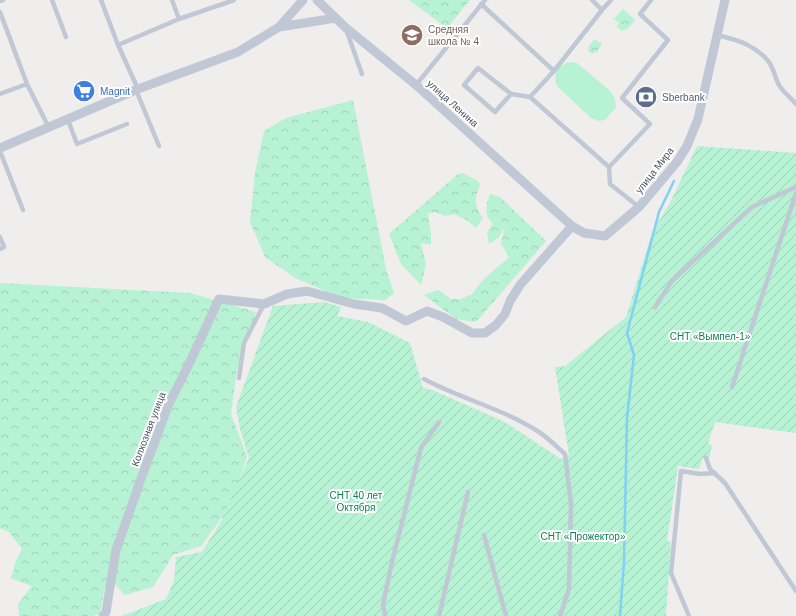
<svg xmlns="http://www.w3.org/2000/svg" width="796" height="616" viewBox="0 0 796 616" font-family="Arial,sans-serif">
	<defs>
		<pattern id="forest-crowns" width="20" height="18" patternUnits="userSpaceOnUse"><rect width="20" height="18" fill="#b6f2d3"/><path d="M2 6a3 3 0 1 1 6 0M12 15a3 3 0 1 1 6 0" fill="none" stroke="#9ed1b8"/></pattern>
		<pattern id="garden-furrows" width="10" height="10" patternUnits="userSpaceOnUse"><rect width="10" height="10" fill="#b6f2d3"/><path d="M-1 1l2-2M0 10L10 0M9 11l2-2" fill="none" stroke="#9ed1b8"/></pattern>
	</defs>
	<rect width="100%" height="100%" fill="#f0eded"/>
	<!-- grass -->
	<path fill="#b6f2d3" d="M571 62 577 63 610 91 615 99 616 107 605 120 599 121 591 118 557 86C552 74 558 64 571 62Z"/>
	<!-- forest -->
	<path fill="url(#forest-crowns)" d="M409 0H470L447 28Z
		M623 9 635 20 626 30 625 29 622 31 616 26 619 23 614 19Z
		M594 39 602 44 596 53 594 52 593 54 588 51 589 49 588 48Z
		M353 100 386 269 394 293 385 300 342 298 297 279 265 257 250 222 255 173 264 131 286 118Z
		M463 173 478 181 480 185C474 201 474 204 483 218L476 228 468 221 454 214 445 216 435 212 428 213 431 233V245L421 243 426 265 421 285 401 264 389 234 458 174Z
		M490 194 500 197 546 241 476 322 456 319 424 295 438 290 451 299H461L472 294 481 282 496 268 509 258 501 243 505 227 499 237 489 244 487 232 493 224C483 214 486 206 490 194Z
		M0 283 190 293 256 312 237 370 231 414 247 457 230 506 201 546 173 555 153 587 125 595 112 581 105 587 100 614 92 616H19L18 604 32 586 10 578 14 570V565L22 549 9 532 0 528Z"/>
	<!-- garden -->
	<path fill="url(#garden-furrows)" d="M697 146 796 153V433L715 422 708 444 712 445 709 459 702 458 699 469 678 466 667 541 671 542 666 616H122L166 599 174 581 176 557 202 552 219 525 249 458 240 429 236 407 273 306 325 302 341 307 337 316 368 322 410 343 423 388 432 390 503 421 561 459 569 455 555 367 565 366 626 317 653 230 670 203Z"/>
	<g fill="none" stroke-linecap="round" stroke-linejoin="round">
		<!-- stream -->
		<path stroke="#80d1f3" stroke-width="2.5" d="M620 616 624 561 627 418 634 355 627 333 659 212 674 181"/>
		<!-- service -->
		<path stroke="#bfc8d4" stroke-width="4.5" d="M52 0 66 37
			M101 0 118 45 138 89
			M172 0 179 19
			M592 0 602 10 554 71 530 97 609 167 610 184 639 207
			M0 1 3 0
			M481 4 554 71
			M602 10 611 0
			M0 12 27 84 49 128
			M347 32 362 74
			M717 35C738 40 755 45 769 62 774 69 775 78 779 85 783 92 791 98 796 104
			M118 45 179 19 234 0
			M416 85 485 0
			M136 90 159 146
			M0 94 27 84
			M511 94 478 68 464 85 495 112 511 94 530 97
			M68 120 77 144 127 124
			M0 151 23 210
			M609 167 650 124 622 98 668 40 640 14 651 0
			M0 237 4 247 0 249
			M655 307 672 281 752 207 796 187
			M239 378 244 343 264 304
			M424 379C461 399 504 409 539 432 548 438 557 447 565 454L571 504 569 589 560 616
			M732 387 796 193
			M706 458 710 469 725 483 796 591
			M484 535 506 616
			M385 616 383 604 393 558 421 448 439 422
			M439 616 468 492
			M689 616 671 573 681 471 700 474 715 473"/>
		<!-- minor -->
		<path stroke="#bfc8d4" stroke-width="9" d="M317 0 346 28 416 85 572 226 584 233 605 236 639 207 677 162 687 146 698 119 725 0
			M279 27 336 18
			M0 148 138 89 238 52 279 27 303 0
			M103 616 106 612 116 550 142 476 168 406 188 366 219 299 264 304 287 294 307 291 354 304 382 308 406 321 427 311 443 317 472 333H485L496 325 505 314 510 301 520 285 572 226"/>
	</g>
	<!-- icons -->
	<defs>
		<g id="school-disc" transform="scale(1.15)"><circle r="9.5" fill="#8d6e63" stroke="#fff"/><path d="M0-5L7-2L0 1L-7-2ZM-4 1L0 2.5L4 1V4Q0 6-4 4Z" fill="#fff"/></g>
		<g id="supermarket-disc" transform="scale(1.15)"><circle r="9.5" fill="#3f7fe0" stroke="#fff"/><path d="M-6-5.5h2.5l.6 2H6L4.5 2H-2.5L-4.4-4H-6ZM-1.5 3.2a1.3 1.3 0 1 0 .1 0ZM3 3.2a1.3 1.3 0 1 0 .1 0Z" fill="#fff"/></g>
		<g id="bank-disc" transform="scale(1.15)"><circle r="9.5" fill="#5c6f8a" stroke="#fff"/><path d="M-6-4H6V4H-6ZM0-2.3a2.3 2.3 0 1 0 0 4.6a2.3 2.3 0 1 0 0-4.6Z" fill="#fff"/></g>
	</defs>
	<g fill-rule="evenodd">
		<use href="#school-disc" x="412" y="35"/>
		<use href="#supermarket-disc" x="84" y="91"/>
		<use href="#bank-disc" x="646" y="97"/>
	</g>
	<g text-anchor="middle" stroke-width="4" stroke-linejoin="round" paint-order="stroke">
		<!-- education labels -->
		<g font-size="10" fill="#785e54" stroke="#fff" text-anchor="start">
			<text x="428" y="33">Средняя<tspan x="428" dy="12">школа № 4</tspan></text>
		</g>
		<!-- shop labels -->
		<g font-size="10" fill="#366cbe" stroke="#fff" text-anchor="start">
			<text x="100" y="95">Magnit</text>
		</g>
		<!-- service labels -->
		<g font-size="10" fill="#4e5e75" stroke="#fff" text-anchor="start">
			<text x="662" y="101">Sberbank</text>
		</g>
		<!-- street labels -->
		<g font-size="10" fill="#444e5c" stroke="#fff">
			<text transform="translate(453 103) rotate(42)" y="4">улица Ленина</text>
			<text transform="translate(654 170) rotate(-52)" y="4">улица Мира</text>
			<text transform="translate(148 429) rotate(-69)" y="4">Колхозная улица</text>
		</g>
		<!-- park labels -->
		<g font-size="10" fill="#0f8353" stroke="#fff">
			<text x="710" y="340">СНТ «Вымпел-1»</text>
			<text x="356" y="499">СНТ 40 лет<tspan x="356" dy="12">Октября</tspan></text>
			<text x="583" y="540">СНТ «Прожектор»</text>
		</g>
	</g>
</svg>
